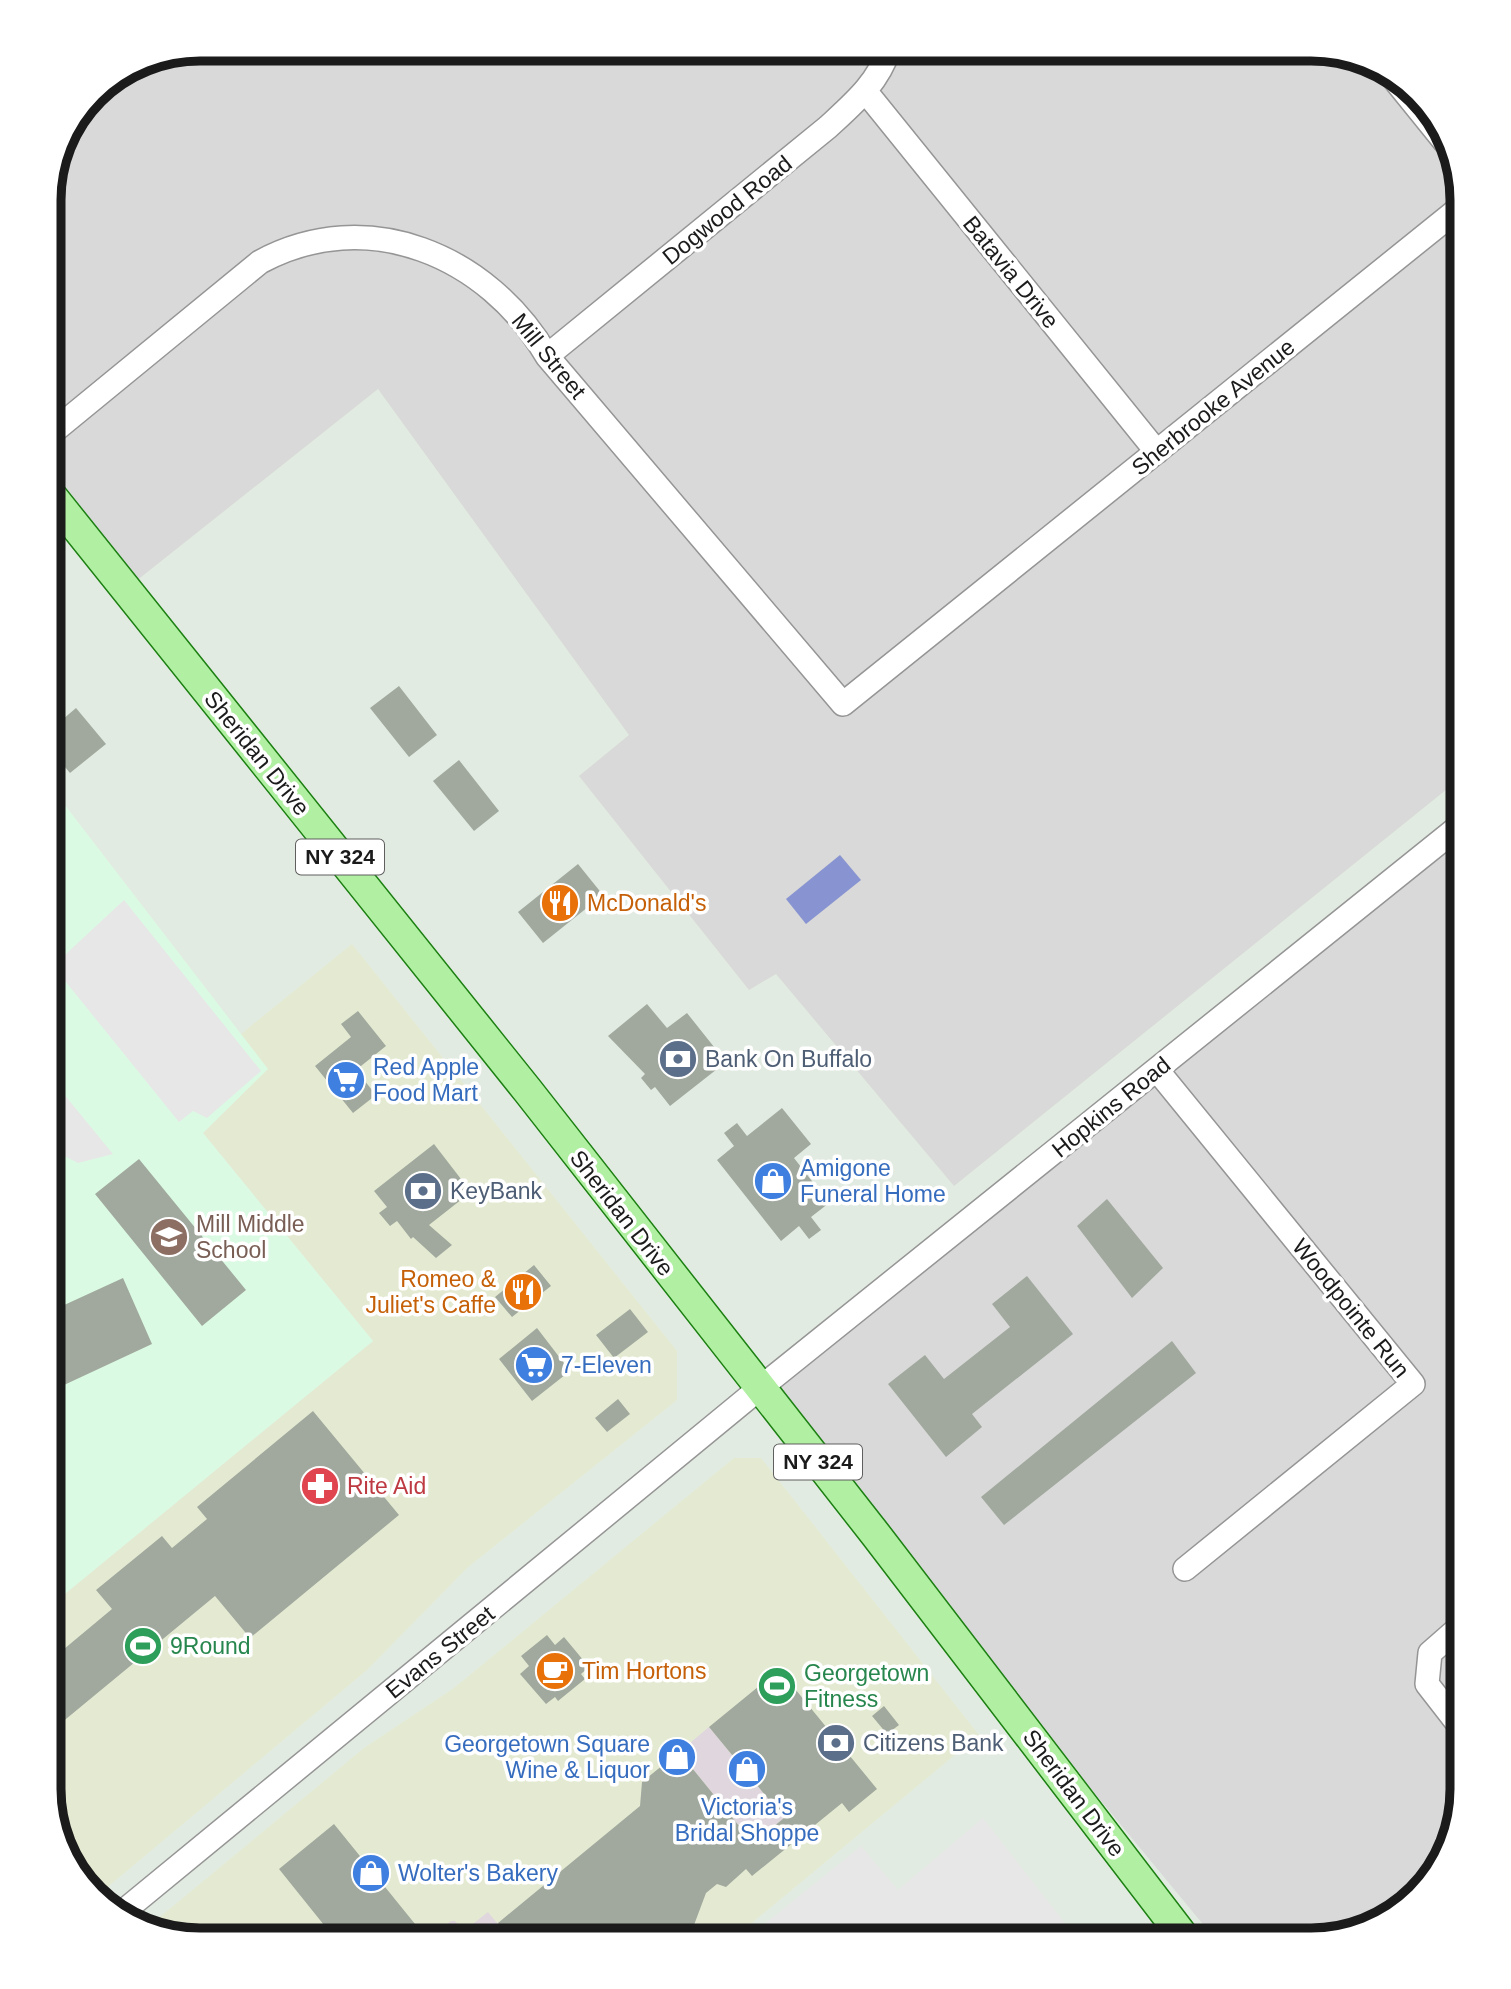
<svg xmlns="http://www.w3.org/2000/svg" width="1511" height="1989" viewBox="0 0 1511 1989" font-family="Arial,sans-serif">
	<rect width="100%" height="100%" fill="#e2ebe1"/>
	<!-- residential -->
	<path fill="#d8d9d8" d="M200 49H1320L1386 69 1437 116 1462 200V777L954 1186 776 974 749 990 579 776 629 735 378 389 126 589 49 493V190L64 134 100 87 143 60Z
		M1462 813V1789L1442 1864 1395 1915 1311 1940H1216L760 1388Z"/>
	<!-- commercial -->
	<path fill="#e4ead2" d="M352 944 677 1351V1400L467 1568 367 1670 98 1895 74 1873 49 1789V1607L373 1341 203 1133 267 1069 241 1034Z
		M734 1458H761L979 1735 731 1940H200L149 1926 364 1748 454 1688Z"/>
	<!-- education -->
	<path fill="#dbfae3" d="M51 787 268 1069 203 1133 373 1341 49 1607Z"/>
	<!-- pitch -->
	<path fill="#8893d1" d="M840 855 861 880 806 924 786 899Z"/>
	<!-- parking -->
	<path fill="#e7e7e7" d="M124 900 261 1071 207 1118 193 1111 179 1122 53 966Z
		M49 1076 113 1154 78 1163 49 1148Z
		M983 1818 1078 1940H745L861 1846 898 1890Z"/>
	<!-- plaza -->
	<path fill="#e0d6de" d="M709 1727 784 1818 753 1843 679 1752Z
		M488 1912 511 1940H445L438 1931 451 1921H455L464 1931Z"/>
	<!-- building -->
	<path fill="#a1a99e" d="M399 686 437 735 409 757 370 708Z
		M76 708 106 744 70 773 49 748V731Z
		M459 760 499 811 474 831 433 781Z
		M578 864 603 895 543 943 518 912Z
		M647 1004 667 1028 687 1013 726 1062 670 1106 655 1087 651 1090 641 1078 645 1074 608 1036Z
		M358 1011 386 1046 356 1070 376 1095 353 1113 315 1066 351 1037 341 1024Z
		M782 1108 811 1144 794 1158 829 1203 811 1217 821 1230 809 1239 799 1226 781 1241 717 1160 734 1146 724 1133 737 1123 747 1136Z
		M434 1144 471 1192 429 1225 452 1245 436 1258 413 1237 411 1239 397 1221 390 1226 379 1213 387 1207 374 1191Z
		M139 1159 246 1290 202 1326 95 1194Z
		M1107 1199 1163 1268 1132 1298 1077 1226Z
		M534 1265 551 1286 512 1317 495 1297Z
		M1027 1276 1073 1334 972 1414 982 1427 946 1457 888 1384 925 1355 944 1379 1010 1327 992 1304Z
		M123 1278 152 1344 49 1392V1312Z
		M630 1309 648 1332 614 1358 596 1335Z
		M537 1328 570 1371 532 1401 499 1359Z
		M1172 1341 1196 1373 1004 1525 981 1497Z
		M618 1399 630 1414 607 1432 595 1418Z
		M313 1411 399 1515 250 1638 215 1596 49 1733V1644L58 1654 112 1609 96 1590 162 1536 172 1548 207 1519 197 1507Z
		M547 1635 555 1645 564 1637 589 1667 581 1674 585 1679 558 1701 555 1697 546 1704 520 1674 529 1666 521 1656Z
		M764 1682 791 1684 877 1789 849 1812 842 1803 752 1876 746 1869 726 1887 717 1884 706 1893 694 1925 675 1940H511L498 1923 640 1806 642 1782 679 1752 753 1843 784 1818 709 1727Z
		M884 1706 899 1725 887 1734 872 1716Z
		M334 1824 428 1940H336L279 1869Z"/>
	<g fill="none" stroke-linecap="round" stroke-linejoin="round">
		<!-- minor casing -->
		<g stroke="#959595" stroke-width="26">
			<path id="minor" d="M1386 69 1445 142
				M866 92 1157 452
				M547 356 828 127C854 103 878 83 889 49
				M49 435 260 262C367 204 488 255 547 356L843 704 1462 206
				M1157 1070 1413 1384 1185 1569
				M1462 1729 1427 1684 1430 1653 1454 1632 1462 1634
				M119 1915 760 1388 1462 824"/>
		</g>
		<!-- major casing -->
		<g stroke="#1c8012" stroke-width="33">
			<path id="major" d="M49 493 528 1091 876 1535 1186 1940"/>
		</g>
		<!-- minor -->
		<use href="#minor" stroke="#fff" stroke-width="23"/>
		<!-- major -->
		<use href="#major" stroke="#b1efa2" stroke-width="30"/>
	</g>
	<!-- icons -->
	<defs>
		<g id="restaurant-disc" transform="scale(2.0125)"><circle r="9.5" fill="#e8710a" stroke="#fff"/><path d="M-5-6h1v4h1v-4h1v4h1v-4h1v5L-1.5 .5V6h-2V.5L-5-1ZM5-6V6H3V1.5H1.5Q1.5-4 5-6Z" fill="#fff"/></g>
		<g id="bank-disc" transform="scale(2.0125)"><circle r="9.5" fill="#5c6f8a" stroke="#fff"/><path d="M-6-4H6V4H-6ZM0-2.3a2.3 2.3 0 1 0 0 4.6a2.3 2.3 0 1 0 0-4.6Z" fill="#fff"/></g>
		<g id="supermarket-disc" transform="scale(2.0125)"><circle r="9.5" fill="#3f7fe0" stroke="#fff"/><path d="M-6-5.5h2.5l.6 2H6L4.5 2H-2.5L-4.4-4H-6ZM-1.5 3.2a1.3 1.3 0 1 0 .1 0ZM3 3.2a1.3 1.3 0 1 0 .1 0Z" fill="#fff"/></g>
		<g id="shop-disc" transform="scale(2.0125)"><circle r="9.5" fill="#3f7fe0" stroke="#fff"/><path d="M-5-2.5h2.3a2.7 3.5 0 0 1 5.4 0H5L5.5 6h-11ZM-1.5-2.5h3a1.5 2.3 0 0 0-3 0Z" fill="#fff"/></g>
		<g id="school-disc" transform="scale(2.0125)"><circle r="9.5" fill="#8d6e63" stroke="#fff"/><path d="M0-5L7-2L0 1L-7-2ZM-4 1L0 2.5L4 1V4Q0 6-4 4Z" fill="#fff"/></g>
		<g id="pharmacy-disc" transform="scale(2.0125)"><circle r="9.5" fill="#e0444e" stroke="#fff"/><path d="M-2-6h4v4h4v4h-4v4h-4v-4h-4v-4h4Z" fill="#fff"/></g>
		<g id="stadium-disc" transform="scale(2.0125)"><circle r="9.5" fill="#2e9e5b" stroke="#fff"/><path d="M0-5a6.5 5 0 1 0 0 10a6.5 5 0 1 0 0-10ZM-3.5-1.8h7v3.6h-7Z" fill="#fff"/></g>
		<g id="cafe-disc" transform="scale(2.0125)"><circle r="9.5" fill="#e8710a" stroke="#fff"/><path d="M-5.5-4.5H6V0H3Q3 3.5 0 3.5H-2.5Q-5.5 3.5-5.5 0ZM3-3.2v2h1.7v-2ZM-6 4.5H4V6H-6Z" fill="#fff"/></g>
	</defs>
	<g fill-rule="evenodd">
		<use href="#restaurant-disc" x="560" y="903"/>
		<use href="#bank-disc" x="678" y="1059"/>
		<use href="#supermarket-disc" x="346" y="1080"/>
		<use href="#shop-disc" x="773" y="1181"/>
		<use href="#bank-disc" x="423" y="1191"/>
		<use href="#school-disc" x="169" y="1237"/>
		<use href="#restaurant-disc" x="523" y="1292"/>
		<use href="#supermarket-disc" x="534" y="1365"/>
		<use href="#pharmacy-disc" x="320" y="1486"/>
		<use href="#stadium-disc" x="143" y="1646"/>
		<use href="#cafe-disc" x="555" y="1671"/>
		<use href="#stadium-disc" x="777" y="1686"/>
		<use href="#bank-disc" x="836" y="1743"/>
		<use href="#shop-disc" x="677" y="1757"/>
		<use href="#shop-disc" x="747" y="1769"/>
		<use href="#shop-disc" x="371" y="1873"/>
	</g>
	<g text-anchor="middle" stroke-width="7" stroke-linejoin="round" paint-order="stroke">
		<!-- shield labels -->
		<g fill="#fff" stroke="#5f5f5f" stroke-width="2">
			<rect x="296" y="839.5" width="88" height="35" rx="5"/>
			<rect x="774" y="1444.5" width="88" height="35" rx="5"/>
		</g>
		<g font-size="21" font-weight="bold" fill="#1b1b1b">
			<text x="340" y="864">NY 324</text>
			<text x="818" y="1469">NY 324</text>
		</g>
		<!-- street labels -->
		<g font-size="23" fill="#1b1b1b" stroke="#fff">
			<text transform="translate(727 210) rotate(-39)" y="8">Dogwood Road</text>
			<text transform="translate(1011 272) rotate(51)" y="8">Batavia Drive</text>
			<text transform="translate(549 356) rotate(51)" y="8">Mill Street</text>
			<text transform="translate(1213 407) rotate(-39)" y="8">Sherbrooke Avenue</text>
			<text transform="translate(257 753) rotate(51)" y="8">Sheridan Drive</text>
			<text transform="translate(1111 1107) rotate(-39)" y="8">Hopkins Road</text>
			<text transform="translate(622 1213) rotate(52)" y="8">Sheridan Drive</text>
			<text transform="translate(1351 1308) rotate(51)" y="8">Woodpointe Run</text>
			<text transform="translate(440 1652) rotate(-39)" y="8">Evans Street</text>
			<text transform="translate(1074 1793) rotate(53)" y="8">Sheridan Drive</text>
		</g>
		<!-- food labels -->
		<g font-size="23" fill="#c56008" stroke="#fff" text-anchor="start">
			<text x="587" y="911">McDonald's</text>
			<text x="496" y="1287" text-anchor="end">Romeo &amp;<tspan x="496" dy="26">Juliet's Caffe</tspan></text>
			<text x="582" y="1679">Tim Hortons</text>
		</g>
		<!-- service labels -->
		<g font-size="23" fill="#4e5e75" stroke="#fff" text-anchor="start">
			<text x="705" y="1067">Bank On Buffalo</text>
			<text x="450" y="1199">KeyBank</text>
			<text x="863" y="1751">Citizens Bank</text>
		</g>
		<!-- shop labels -->
		<g font-size="23" fill="#366cbe" stroke="#fff" text-anchor="start">
			<text x="373" y="1075">Red Apple<tspan x="373" dy="26">Food Mart</tspan></text>
			<text x="800" y="1176">Amigone<tspan x="800" dy="26">Funeral Home</tspan></text>
			<text x="561" y="1373">7-Eleven</text>
			<text x="650" y="1752" text-anchor="end">Georgetown Square<tspan x="650" dy="26">Wine &amp; Liquor</tspan></text>
			<text x="747" y="1815" text-anchor="middle">Victoria's<tspan x="747" dy="26">Bridal Shoppe</tspan></text>
			<text x="398" y="1881">Wolter's Bakery</text>
		</g>
		<!-- education labels -->
		<g font-size="23" fill="#785e54" stroke="#fff" text-anchor="start">
			<text x="196" y="1232">Mill Middle<tspan x="196" dy="26">School</tspan></text>
		</g>
		<!-- health labels -->
		<g font-size="23" fill="#be3a42" stroke="#fff" text-anchor="start">
			<text x="347" y="1494">Rite Aid</text>
		</g>
		<!-- leisure labels -->
		<g font-size="23" fill="#27864d" stroke="#fff" text-anchor="start">
			<text x="170" y="1654">9Round</text>
			<text x="804" y="1681">Georgetown<tspan x="804" dy="26">Fitness</tspan></text>
		</g>
	</g>
	<!-- crop -->
	<path d="M0 0H1511V1989H0ZM200 61H1311A139 139 0 0 1 1450 200V1789A139 139 0 0 1 1311 1928H200A139 139 0 0 1 61 1789V200A139 139 0 0 1 200 61Z" fill="#fff" fill-rule="evenodd"/>
	<path fill="none" stroke="#1b1b1b" stroke-width="9" d="M200 61H1311A139 139 0 0 1 1450 200V1789A139 139 0 0 1 1311 1928H200A139 139 0 0 1 61 1789V200A139 139 0 0 1 200 61Z"/>
</svg>
